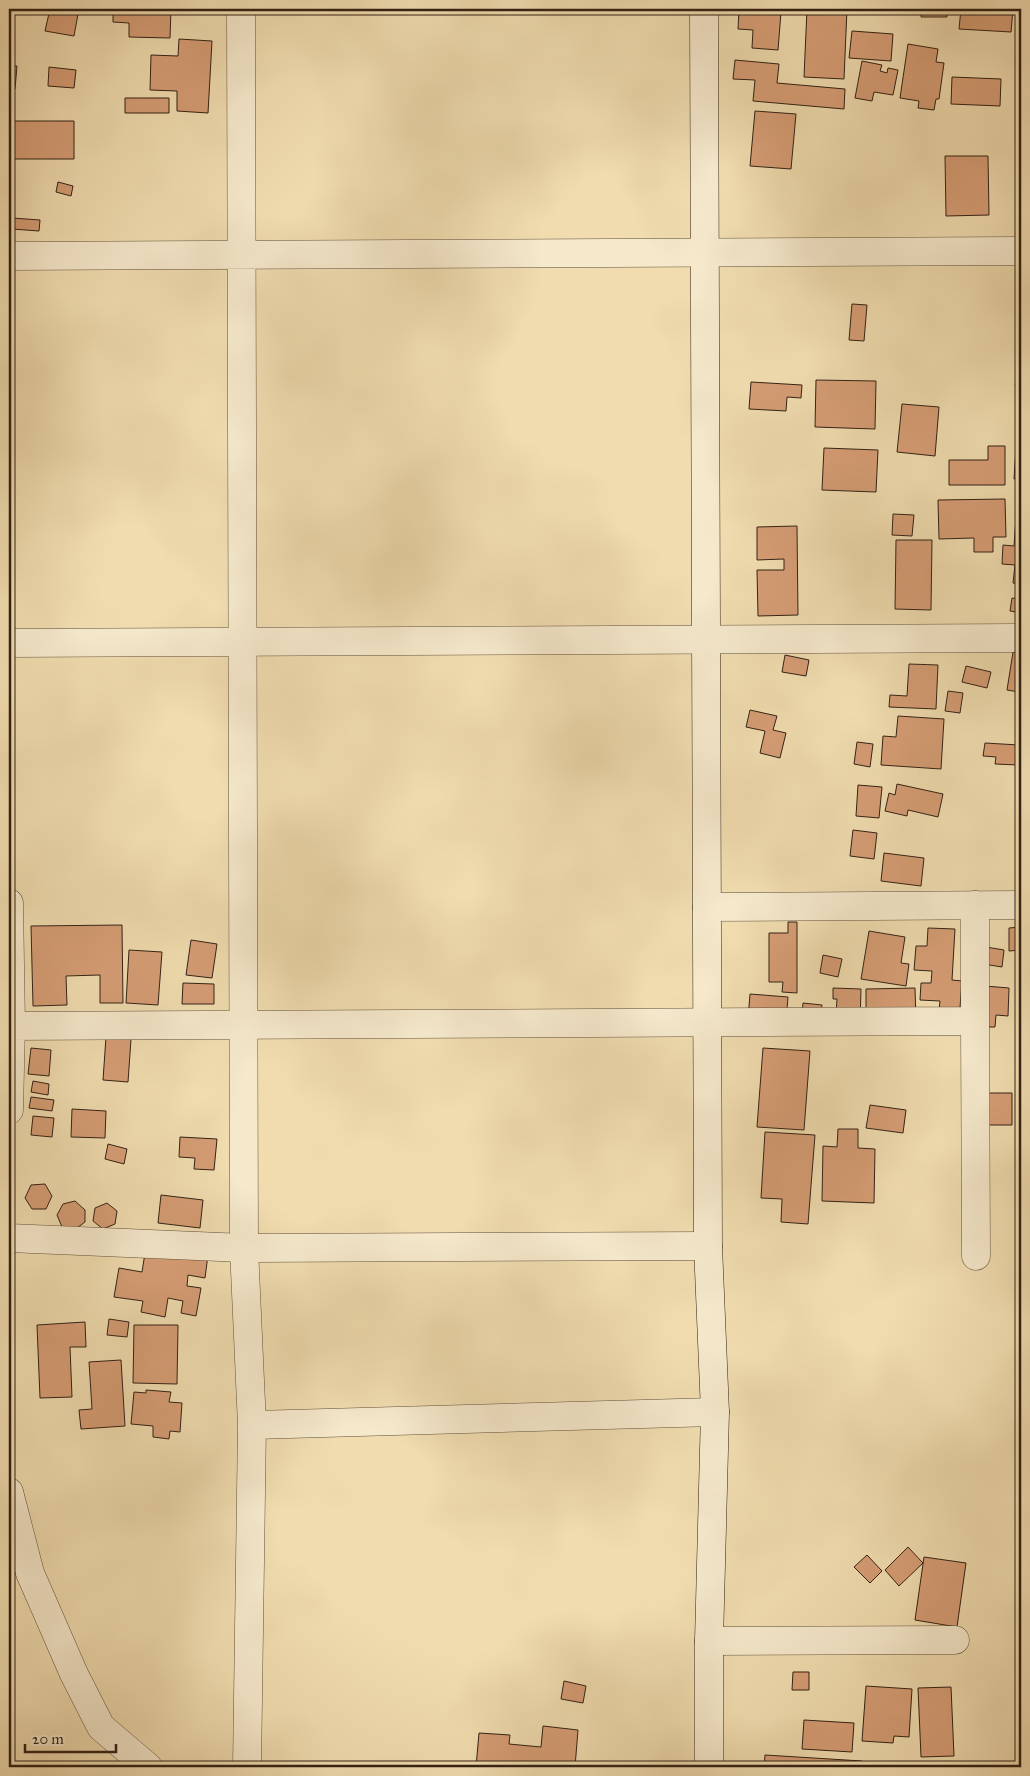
<svg xmlns="http://www.w3.org/2000/svg" width="1030" height="1776" viewBox="0 0 1030 1776" font-family="'IM FELL Great Primer',serif">
	<rect width="100%" height="100%" fill="#f0dcaf"/>
	<filter id="stains"><feTurbulence type="fractalNoise" baseFrequency=".004" numOctaves="4"/><feColorMatrix values="0 0 0 0 .2 0 0 0 0 .09 0 0 0 0 .02 0 0 0 .5 -.17"/></filter>
	<radialGradient id="worn" r=".72"><stop offset=".6" stop-color="#630" stop-opacity="0"/><stop offset="1" stop-color="#630" stop-opacity=".3"/></radialGradient>
	<!-- building -->
	<path fill="#d69d75" stroke="#322115" d="M11 9H35L34 14 10 11Z
		M50 9 78 14 74 36 45 31Z
		M113 9H171L170 38 129 37V23L113 22Z
		M739 9 781 12 778 50 752 48 753 30 738 29Z
		M807 9H847L844 79 804 77Z
		M921 9H947V17H921Z
		M961 9H1013L1011 32 959 29Z
		M852 31 893 34 891 61 849 58Z
		M179 39 212 41 208 113 177 111V91L150 90 151 55 178 56Z
		M908 44 938 49 936 62 944 63 939 99H936L934 110 918 108 919 101 900 98Z
		M735 60 779 64 777 83 845 89 844 109 753 101 755 80 733 79Z
		M862 61 882 65 880 71 887 73 888 68 898 70 893 95 874 92 872 101 855 98Z
		M9 65 17 66 15 89 9 88Z
		M49 67 76 70 74 88 48 86Z
		M952 77 1001 79 1000 106 951 104Z
		M125 98H169V113H125Z
		M755 111 796 114 791 169 750 166Z
		M9 121H74V159H9Z
		M945 156H988L989 215 946 216Z
		M58 182 73 186 71 196 56 192Z
		M12 218 40 220 39 231 12 229Z
		M852 304 867 305 864 341 849 340Z
		M1017 378H1021V399L1017 398 1019 387 1015 386Z
		M816 380 876 381 875 429 815 427Z
		M751 382 802 385 801 398 787 397 786 411 749 409Z
		M902 404 939 407 935 456 897 452Z
		M988 446H1005V485H949V460H988Z
		M824 448 878 450 876 492 822 490Z
		M1016 448 1021 449V479H1014Z
		M1005 499 1006 537H993V552H974V538L939 539 938 500Z
		M1017 503H1021V584L1013 583 1015 565 1002 564 1003 545 1014 546Z
		M893 514 914 515 912 536 892 535Z
		M797 526 798 615 758 616 757 570H784V559L757 560V527Z
		M896 540H932L931 610 895 609Z
		M1012 598 1021 599V613L1010 611Z
		M1013 652 1021 653V680L1019 692 1007 690Z
		M785 655 809 660 806 676 782 672Z
		M909 664 938 665 936 709 889 707 890 695 907 696Z
		M966 666 991 672 987 688 962 682Z
		M948 691 963 693 960 713 945 711Z
		M750 710 777 716 773 730 786 733 780 758 760 753 765 731 746 727Z
		M898 716 944 719 941 769 881 765 883 736 896 737Z
		M857 742 873 744 870 767 854 764Z
		M985 743 1019 745 1018 765 995 764 996 757 983 756Z
		M897 784 943 794 938 817 908 810 907 816 885 811 889 793 895 795Z
		M858 785 882 787 879 818 856 816Z
		M853 830 877 833 874 859 850 856Z
		M884 853 924 858 921 886 881 881Z
		M788 922H797V993L782 992 783 982H769V933H788Z
		M122 925 123 1003H100V975L66 976 67 1005 33 1006 31 926Z
		M1021 927V950L1009 951V928Z
		M928 928 955 929 952 980 962 981 959 1021 939 1010 940 1001 920 1000 921 983H931L932 971 914 970 916 946H927Z
		M869 931 905 937 901 963 909 964 906 986 861 979Z
		M191 940 217 944 212 978 186 975Z
		M986 947 1004 950 1002 967 983 964Z
		M129 950 162 952 158 1005 126 1003Z
		M823 955 842 959 838 977 820 973Z
		M183 983 214 984V1004H182Z
		M985 986 1009 988 1008 1016 996 1015 995 1027H983Z
		M833 988 861 989 860 1025 836 1014 837 999H833Z
		M915 988 916 1021 866 1022V989Z
		M750 994 788 997 786 1022 748 1019Z
		M803 1003 822 1005 820 1026 801 1025Z
		M106 1037 131 1039 128 1082 103 1080Z
		M31 1048 51 1050 49 1076 28 1074Z
		M763 1048 810 1051 804 1130 757 1127Z
		M33 1081 49 1084 48 1095 31 1092Z
		M988 1093H1012V1125H988Z
		M31 1097 54 1100 52 1111 29 1108Z
		M870 1105 906 1110 903 1133 866 1128Z
		M72 1109 106 1111 105 1138 71 1137Z
		M33 1116 54 1118 52 1137 31 1135Z
		M838 1129H858V1148L875 1149 874 1203 822 1201 823 1146 837 1147Z
		M765 1132 815 1135 808 1224 781 1222 782 1199 761 1198Z
		M180 1137 217 1139 214 1170 194 1169 195 1158 179 1157Z
		M108 1144 127 1149 124 1164 105 1159Z
		M45 1184 52 1196 46 1209H32L25 1198 31 1185Z
		M161 1195 203 1200 200 1228 158 1223Z
		M75 1201 85 1210V1222L74 1230 62 1227 57 1215 63 1204Z
		M107 1203 117 1211 115 1224 103 1229 93 1221 95 1208Z
		M145 1253 208 1255 205 1278 188 1275 187 1286 201 1288 196 1316 181 1313 183 1301 168 1298 165 1317 141 1312 143 1301 114 1297 119 1268 142 1272Z
		M109 1319 129 1322 127 1337 107 1335Z
		M85 1322 86 1347H70L72 1397 40 1398 37 1325Z
		M134 1325H178L177 1384 133 1383Z
		M121 1360 125 1426 81 1429 79 1410 92 1409 89 1362Z
		M146 1390 171 1392 169 1402 182 1403 180 1432 170 1431 169 1439 153 1437V1426L131 1424 134 1392 146 1393Z
		M908 1547 923 1563 899 1586 885 1570Z
		M867 1555 882 1571 870 1583 854 1567Z
		M924 1557 966 1563 957 1627 915 1620Z
		M793 1672H809V1690H792Z
		M564 1681 586 1686 583 1703 561 1699Z
		M866 1686 912 1689 909 1737 894 1736 893 1743 862 1741Z
		M951 1687 954 1756 921 1757 918 1688Z
		M804 1720 854 1723 852 1752 802 1749Z
		M543 1726 578 1730 575 1767H476L479 1733 510 1735 509 1744 541 1747Z
		M765 1755 862 1761 861 1767H764Z"/>
	<g fill="none" stroke-linecap="round" stroke-linejoin="round">
		<!-- street casing -->
		<g stroke="#62503c" stroke-width="29">
			<path id="street" d="M241 9 244 1248 252 1425 247 1767
				M9 256 1021 251
				M9 643 1021 638
				M9 903 11 1026 9 1110
				M707 907 1021 905
				M975 1021 976 1256
				M9 1026 975 1021V905
				M9 1238 244 1248 708 1246
				M252 1425 715 1412
				M9 1492 30 1573 74 1674 101 1727 148 1767
				M709 1641 955 1640"/>
		</g>
		<!-- secondary casing -->
		<g stroke="#322115" stroke-width="29">
			<path id="secondary" d="M704 9 708 1246 715 1412 709 1641V1767"/>
		</g>
		<!-- street -->
		<use href="#street" stroke="#f5e8cb" stroke-width="28"/>
		<!-- secondary -->
		<use href="#secondary" stroke="#f5e8cb" stroke-width="28"/>
	</g>
	<!-- margin -->
	<rect width="1030" height="1776" fill="none" stroke="#f0dcaf" stroke-width="30"/>
	<rect x="10" y="10" width="1010" height="1756" fill="none" stroke="#322115" stroke-width="2.5"/>
	<rect x="15" y="15" width="1000" height="1746" fill="none" stroke="#322115"/>
	<!-- scale -->
	<path d="M25 1744v8h91v-8" fill="none" stroke="#322115" stroke-width="2.5"/>
	<text x="32" y="1744" font-size="15" fill="#322115" stroke="#f5e8cb" stroke-width="4" paint-order="stroke">20 m</text>
	<rect width="100%" height="100%" filter="url(#stains)"/>
	<rect width="100%" height="100%" fill="url(#worn)"/>
</svg>
